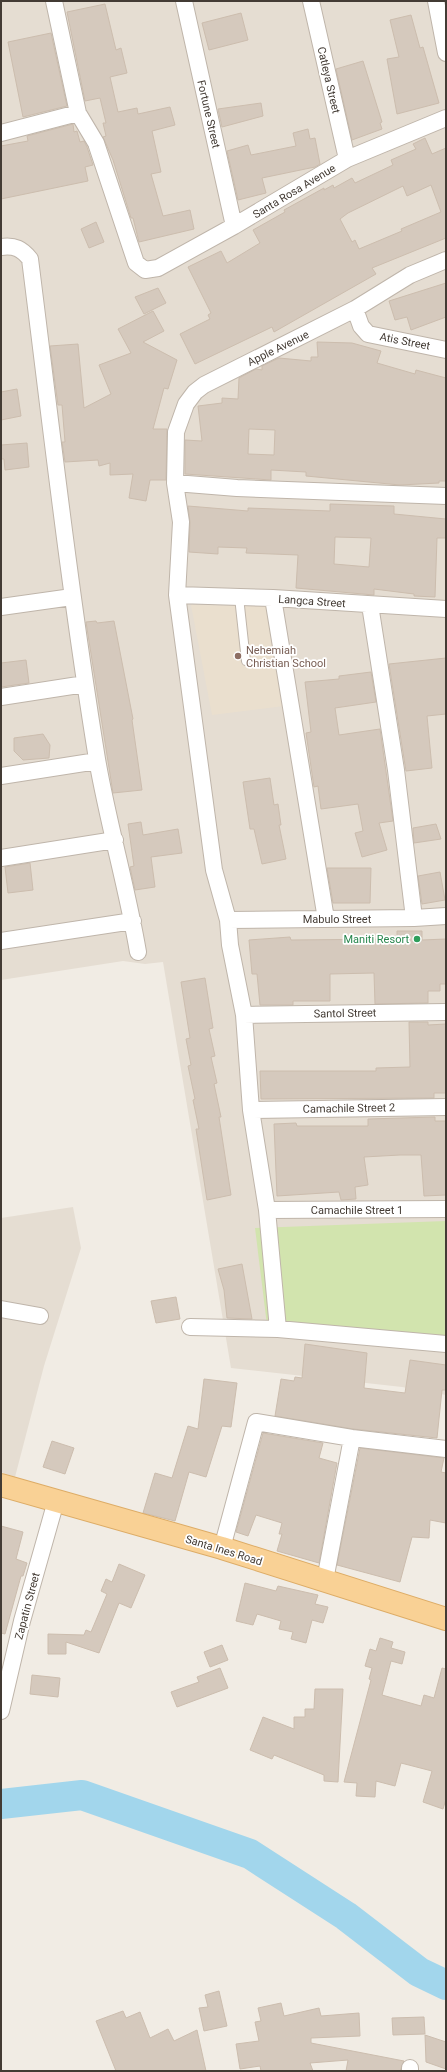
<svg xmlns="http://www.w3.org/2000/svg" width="447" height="2072" viewBox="0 0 447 2072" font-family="Roboto,sans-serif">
	<rect width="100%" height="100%" fill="#f1ece4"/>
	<!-- residential -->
	<path fill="#e5ddd2" d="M1 1H446V1395L402 1387 231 1368 163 962 145 964 123 961 1 980Z
		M73 1207 81 1248 44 1366 15 1477 1 1472V1218Z"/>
	<!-- education -->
	<path fill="#eadfce" d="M191 605 267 606 284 706 212 715Z"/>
	<!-- green -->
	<path fill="#d2e4ae" d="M446 1221V1340L267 1325 255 1228Z"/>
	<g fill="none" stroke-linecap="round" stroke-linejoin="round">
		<!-- river -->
		<path stroke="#a2d6ec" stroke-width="30" d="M1 1804 82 1795 250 1854 346 1916 419 1972 446 1985"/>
	</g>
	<!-- building -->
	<path fill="#d5c9bd" stroke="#ccbdae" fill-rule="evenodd" d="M105 4 116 50 121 48 127 73 110 77 118 112 137 108 138 114 170 107 175 125 152 131 161 172 151 174 163 216 190 210 194 229 139 242 133 218H131L113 160 103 137 106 136 103 123H106L100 98 85 101 67 12Z
		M241 13 248 40 209 50 202 23Z
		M411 15 420 48 423 47 439 103 397 114 387 59 399 57 390 20Z
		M51 33 67 106 23 117 8 42Z
		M363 61 382 122 380 123 382 129 352 140 336 69Z
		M261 103 263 116 222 127 218 109Z
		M73 124 74 132 77 131 80 142 84 141 87 147 93 165 85 167 88 181 1 199V146L28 141 27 136Z
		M308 129 310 139 315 138 320 164 315 167 262 178 266 193 238 200 227 151 248 145 251 155 296 146 293 133Z
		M425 138 432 154 446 148V238L372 268 376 274 274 332 272 327 195 364 180 334 210 319 208 315 211 313 188 267 221 251 227 263 260 243 253 230 285 212 284 210 324 188V190L333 185 334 188 352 178 355 183 393 165 391 160 416 149 413 144ZM431 185 441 212 401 229 402 231 359 249 355 240 352 242 340 219 348 213 403 186 407 196Z
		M96 222 104 242 89 248 81 229Z
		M446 283V317L411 330 407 317 395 320 389 301Z
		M158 288 166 303 144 314 135 297Z
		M153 311 164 331 143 342 177 360 168 389 164 388 153 429H167L166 480H150L146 501 129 498 133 474 110 475V463L99 466 98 460 65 462 62 442H65L62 405H58L50 346 78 344 84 408 111 394 99 365 131 353 118 329Z
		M317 342 352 343 381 351 377 363 415 374 416 370 446 378V481H439V483L400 485 306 476V472L271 470V480L185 474V440L202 441 198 406 222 403V398L238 399 239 378 256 369 262 370V366L279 358 311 361V357H318ZM249 429 275 430 274 455 248 454Z
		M17 389 21 416 1 420V392Z
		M27 443 29 467 5 470 4 459H1V445Z
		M330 504 394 506V514L446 519V538H437L435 597 414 596V594L374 589V595L296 588 298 555 246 553 247 548 218 547V554L189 552 190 522 188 506 248 511V508L330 511ZM335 537 371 538 369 567 334 564Z
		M96 621 97 623 114 621 133 719 132 720 142 790 113 793 86 622Z
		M446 658V714L427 716 432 768 406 771 389 664Z
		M26 660 29 683 1 687V663Z
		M371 672 376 702 335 708 339 735 380 729 393 821 379 823 387 850 362 857 355 833 363 831 358 804 321 809 318 786 314 787 306 733 311 732 305 682 339 679V676Z
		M43 734 50 745 49 758 23 760 14 751V738Z
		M270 778 274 805 278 804 281 825H279L286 859 262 864 254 829H250L243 782Z
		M141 822 143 835 178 829 182 853 151 857 155 887 135 890 130 867 134 866 128 824Z
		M436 824 441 839 414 843 413 828Z
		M30 863 33 890 8 893 5 867Z
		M327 868H371L370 903H333Z
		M440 872 445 900 422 904 418 876Z
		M397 931H422V940L446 939V984H440V991H428V1003L375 1004 374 973 330 974V1001H293V1005H260L257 974H252L249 940 290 937 291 940 397 939Z
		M205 978 213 1028 209 1029 215 1056 211 1057 217 1083 214 1084 221 1117H219L231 1195 207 1200 196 1129H199L193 1100 195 1099 188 1066 191 1065 186 1039 190 1038 181 982Z
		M409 1022H428V1025L446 1024V1093H434V1098L261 1099 260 1071H376V1068L410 1067Z
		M435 1117V1121H446V1195L424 1196 421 1155H400L364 1157 368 1185 355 1187 356 1199 341 1200 339 1192 277 1196 274 1124 296 1123 297 1126H368V1119Z
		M242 1264 252 1319 227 1318 224 1290 218 1269Z
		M176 1297 180 1319 156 1323 151 1301Z
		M305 1344 367 1353 364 1388 405 1393 410 1360 446 1365V1390H442L437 1438 353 1429 275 1416 281 1379 294 1381 295 1377 302 1378Z
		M204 1379 237 1383 231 1427 222 1426 206 1477 189 1472 175 1521 143 1513 155 1473 172 1478 188 1426 198 1429Z
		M263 1433 323 1443 319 1458 337 1463 319 1563 277 1551 282 1534H279L282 1523 256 1515 248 1536 236 1532Z
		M52 1441 74 1448 65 1474 43 1467Z
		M360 1448 444 1458 441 1472 446 1473V1523L430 1520 429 1538 412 1537 400 1582 337 1565Z
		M1 1526 23 1532 16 1559 27 1563 23 1576H21L5 1634 1 1633Z
		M119 1564 145 1575 131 1608 119 1603 99 1653 66 1642V1654H48V1634L84 1635 86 1630 91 1632 107 1594 101 1591 106 1579 112 1582Z
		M245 1583 276 1591 278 1586 318 1595 315 1604 328 1607 323 1623 312 1620 306 1643 291 1639 293 1632 279 1629 281 1621 257 1614 253 1625 236 1621Z
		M380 1638 393 1642 391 1648 405 1652 402 1664 391 1661 382 1695 421 1706 424 1695 434 1698 442 1668 446 1669V1799L443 1809 423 1802 432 1771 401 1763 395 1786 376 1781 375 1797 356 1796 357 1783 344 1782 371 1680 369 1679 372 1668 365 1666 370 1649 376 1651Z
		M222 1645 228 1660 210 1667 204 1652Z
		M220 1668 228 1688 177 1707 171 1692 199 1682 197 1677Z
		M32 1675 60 1678 58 1697 30 1694Z
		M315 1689H343L338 1782 324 1781V1775L274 1755 272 1759 250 1750 263 1717 294 1729V1717H305V1709H314Z
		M219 1991 227 2026 204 2031 199 2008 208 2007 205 1995Z
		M281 2003 284 2016 319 2008 321 2016 359 2013 360 2036 311 2038V2043L404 2061 400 2071H346L348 2060 310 2063 313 2071H261L260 2066 240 2069 236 2044 259 2041 255 2022 261 2021 258 2008Z
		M123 2011 126 2018 140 2012 150 2038 168 2029 174 2041 197 2030 206 2071H116L96 2021Z
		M424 2017 425 2034 393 2035 392 2018Z
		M425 2035 446 2042V2069L426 2062Z"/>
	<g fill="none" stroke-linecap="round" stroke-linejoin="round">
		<!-- service casing -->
		<g stroke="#bfb5aa" stroke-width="10">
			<path id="service" d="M239 597 246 661"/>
		</g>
		<!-- minor casing -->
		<g stroke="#bfb5aa" stroke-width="18">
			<path id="minor" d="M54 1 78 113 96 143 136 263 145 270 158 268 234 226 347 159 446 118
				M184 1 234 226
				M311 1 347 159
				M436 1 446 53
				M1 133 78 113
				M1 247C15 245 22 249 30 259 51 426 70 593 97 759 108 823 127 887 138 952
				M355 309 361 326 368 334 446 350
				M175 483 237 488 446 496
				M177 595 273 598 446 609
				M273 598 326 919
				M370 605 396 770 414 918
				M1 607 72 597
				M1 697 85 684
				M1 776 97 761
				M1 858 115 840
				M228 920 414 918 446 916
				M1 941 133 921
				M244 1015 446 1012
				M251 1110 446 1107
				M267 1210 446 1209
				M1 1309 40 1316
				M190 1327 278 1329 446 1344
				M278 1329 267 1210 251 1110 244 1015 230 945 228 920 214 870 177 595 181 522 175 483 176 432 186 404 195 392 204 385 355 309 410 275 446 260
				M222 1548 256 1422 352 1438 446 1449
				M325 1580 352 1438
				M1 1711 22 1621 56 1501
				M410 2071V2068"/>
		</g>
		<!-- primary casing -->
		<g stroke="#ddac66" stroke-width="24">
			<path id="primary" d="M1 1485 222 1548 446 1619"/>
		</g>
		<!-- service -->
		<use href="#service" stroke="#fff" stroke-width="8"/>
		<!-- minor -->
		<use href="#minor" stroke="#fff" stroke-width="16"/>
		<!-- primary -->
		<use href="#primary" stroke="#f9d195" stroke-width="22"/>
	</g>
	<!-- markers -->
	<circle fill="#8d6e63" stroke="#fff" stroke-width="1.5" cx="238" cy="656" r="4"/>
	<circle fill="#2e9e5b" stroke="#fff" stroke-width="1.5" cx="417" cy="939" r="4"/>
	<g text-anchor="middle" stroke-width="3.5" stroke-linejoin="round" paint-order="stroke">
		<!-- street labels -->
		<g font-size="11" fill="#433b34" stroke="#fff">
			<text transform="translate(329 80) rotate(77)" y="4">Catleya Street</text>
			<text transform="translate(209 114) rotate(77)" y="4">Fortune Street</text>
			<text transform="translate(294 191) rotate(-31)" y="4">Santa Rosa Avenue</text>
			<text transform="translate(405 341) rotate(11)" y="4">Atis Street</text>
			<text transform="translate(278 348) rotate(-26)" y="4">Apple Avenue</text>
			<text transform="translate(312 601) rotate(4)" y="4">Langca Street</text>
			<text x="337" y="923">Mabulo Street</text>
			<text transform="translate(345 1013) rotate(-1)" y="4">Santol Street</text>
			<text transform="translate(349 1108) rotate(-1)" y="4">Camachile Street 2</text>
			<text x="357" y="1214">Camachile Street 1</text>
			<text transform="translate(224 1550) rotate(17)" y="4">Santa Ines Road</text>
			<text transform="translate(27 1606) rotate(-75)" y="4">Zapatin Street</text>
		</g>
		<!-- education labels -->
		<g font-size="11" fill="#785e54" stroke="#fff" text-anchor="start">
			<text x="246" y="654">Nehemiah<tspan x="246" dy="13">Christian School</tspan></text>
		</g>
		<!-- leisure labels -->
		<g font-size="11" fill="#27864d" stroke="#fff" text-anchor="end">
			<text x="409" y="943">Maniti Resort</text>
		</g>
	</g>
	<!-- border -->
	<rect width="447" height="2072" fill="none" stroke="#433b34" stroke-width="4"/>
</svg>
